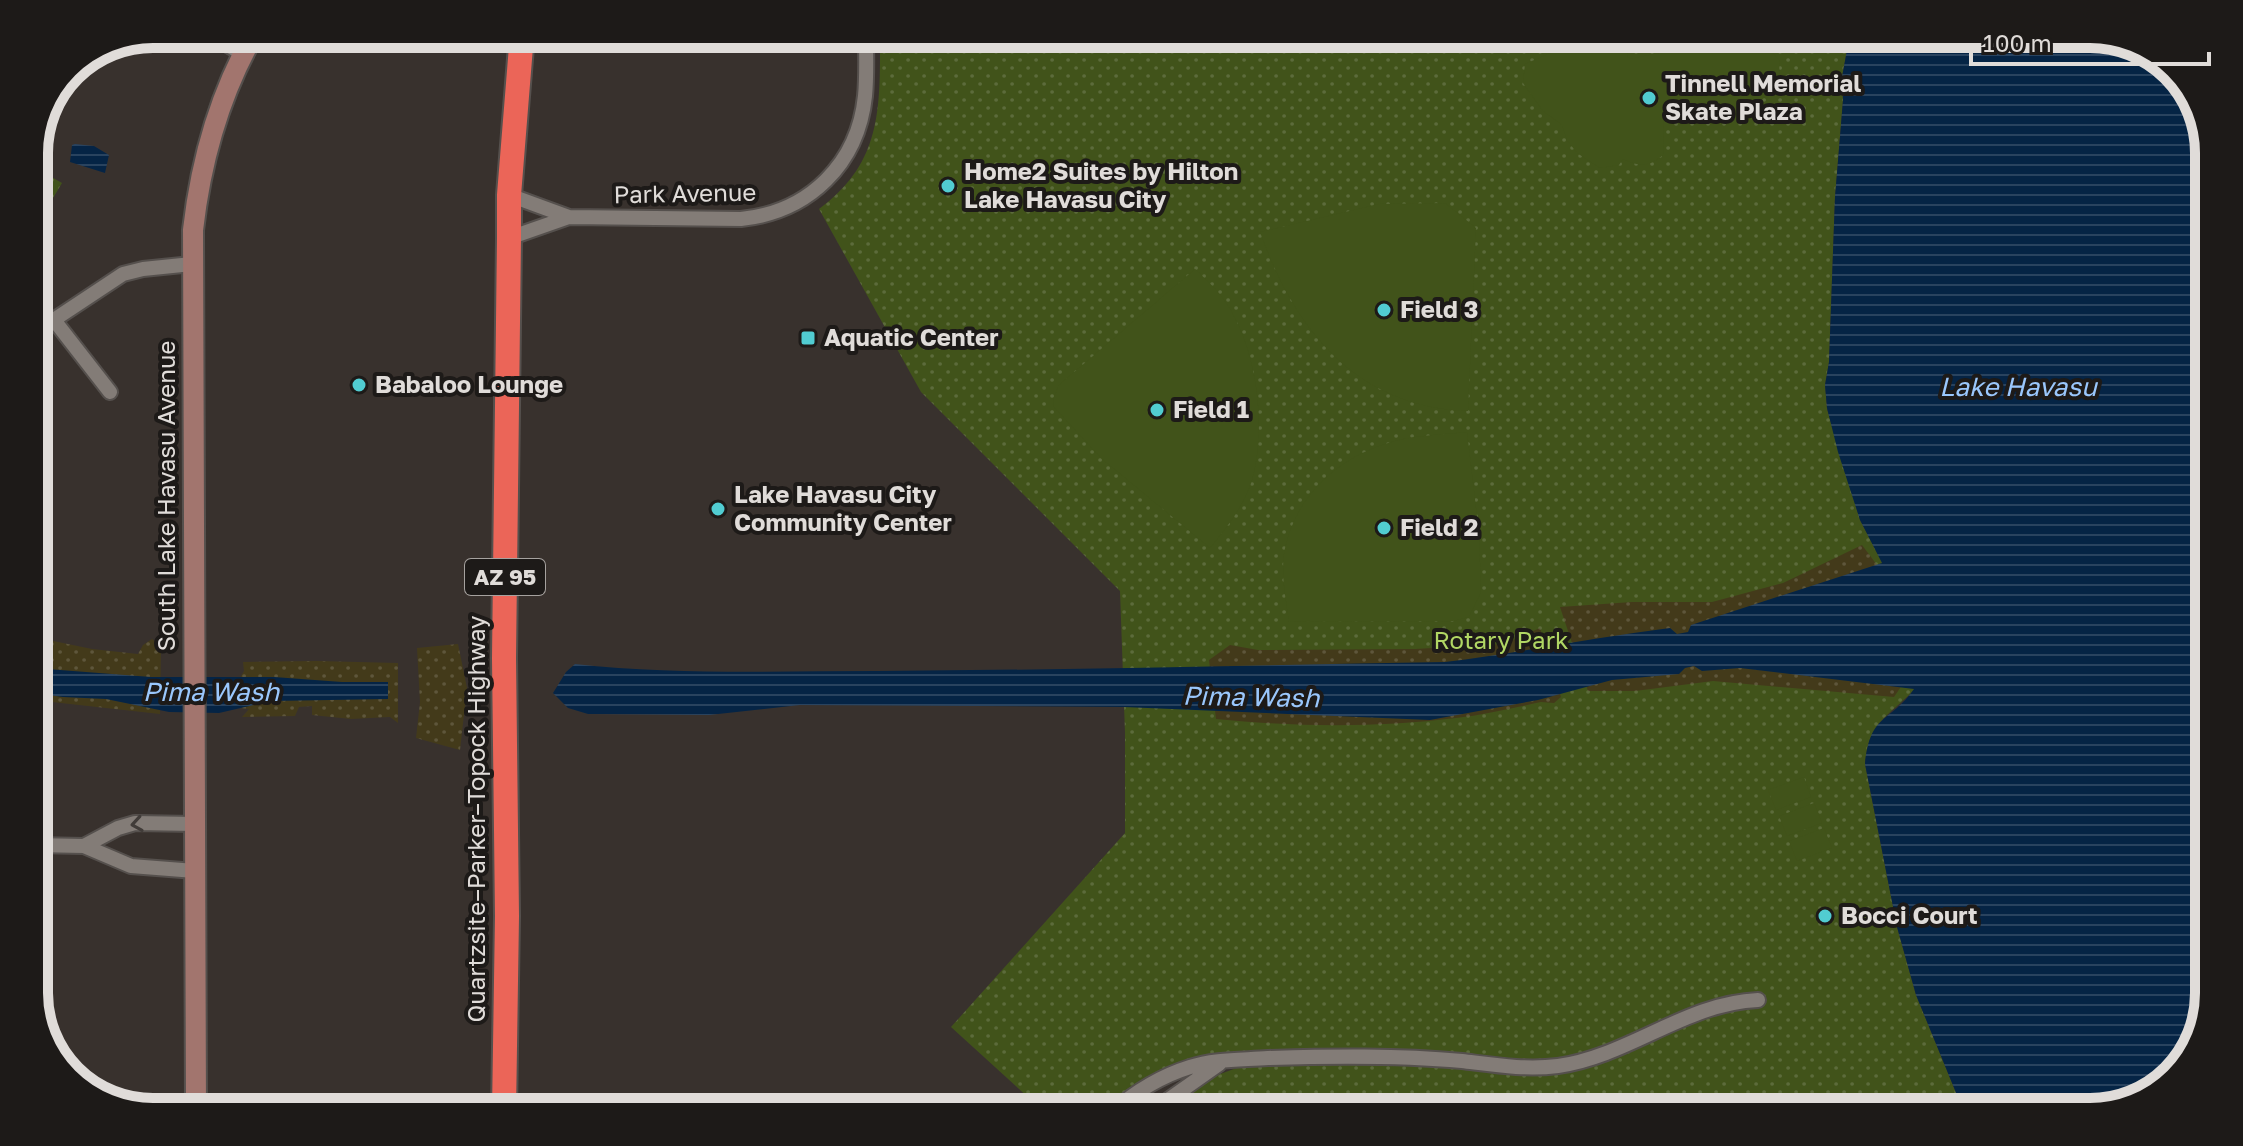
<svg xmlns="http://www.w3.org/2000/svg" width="2243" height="1146" viewBox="0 0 2243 1146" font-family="'Golos Text',sans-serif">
	<defs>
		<pattern id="grass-dots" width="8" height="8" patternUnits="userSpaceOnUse" patternTransform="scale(2)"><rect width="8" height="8" fill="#41531a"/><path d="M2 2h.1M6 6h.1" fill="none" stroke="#5c6b3b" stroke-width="1.8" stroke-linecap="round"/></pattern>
		<pattern id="sand-dots" width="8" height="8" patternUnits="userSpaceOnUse" patternTransform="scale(2)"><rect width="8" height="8" fill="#433a1a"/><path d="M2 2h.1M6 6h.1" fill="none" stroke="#5e563b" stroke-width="1.8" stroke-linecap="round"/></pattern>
		<pattern id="water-rules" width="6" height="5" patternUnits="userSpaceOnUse" patternTransform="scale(2)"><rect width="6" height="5" fill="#052445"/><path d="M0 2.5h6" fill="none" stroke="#29435f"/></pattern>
	</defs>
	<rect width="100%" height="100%" fill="#38312d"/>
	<!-- grass -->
	<path fill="url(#grass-dots)" d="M880 34H1850L1842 77 1843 100 1835 197 1829 362 1825 385 1827 409 1860 520 1883 563 1915 689C1887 718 1869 721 1865 764L1897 927 1916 995 1959 1100 1969 1112H1158L1215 1076 1239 1067 1301 1063H1382L1462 1067 1514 1074H1548L1695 1007 1592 1052 1546 1061 1240 1054 1124 1094 1102 1112H1030V1099L951 1027 1125 833V733L1120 591 921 392 819 209C883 162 880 106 880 34Z
		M34 167 62 183 34 230Z"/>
	<!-- sand -->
	<path fill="url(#sand-dots)" d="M1862 545 1889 581 1919 660 1894 697 1713 681 1635 691H1588L1560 607 1632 602H1712L1783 583Z
		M1540 628 1561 697 1554 703 1541 702C1513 708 1484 715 1456 718 1376 728 1296 727 1216 719L1209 660 1230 645 1258 650 1415 649 1504 644Z
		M34 637 92 649 138 654 143 645 152 639 161 646 160 714 34 700Z
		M458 644 467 688 460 750 416 738 420 702 417 648Z
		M317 661 398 663V723L390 717 351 719 312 715V706L299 707 295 716 242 717 249 709 224 706 244 671 243 662Z"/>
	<!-- garden -->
	<path fill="#41531a" d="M1595 34H1621L1629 48 1627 57 1632 59C1647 54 1666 53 1679 48 1688 45 1691 39 1703 43L1739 34 1750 36 1763 43 1779 60 1780 83 1759 102 1721 116 1713 115 1698 120 1685 117 1664 119 1663 155C1649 167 1640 167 1623 159L1619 165 1600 168 1577 153 1567 140 1562 125 1543 111 1530 93 1523 83 1525 64Z
		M1445 203 1476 228 1468 411C1356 407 1295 330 1260 232L1379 204Z
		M1195 269C1202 276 1210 283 1217 291 1256 336 1268 423 1252 480 1244 506 1227 527 1210 548L1101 458 1053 406 1054 397 1059 385Z
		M1467 432 1479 533 1481 592 1469 617 1453 621 1289 622C1286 600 1281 575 1284 554 1293 501 1332 462 1382 445 1408 435 1439 435 1467 432Z
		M1804 777 1811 797 1776 810 1768 790Z
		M1814 803 1822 823 1787 836 1779 816Z
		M1824 828 1832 848 1797 861 1789 841Z"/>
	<!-- water -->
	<path fill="url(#water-rules)" d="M1850 34H2090L2143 46 2189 87 2209 146V993L2197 1046 2156 1092 2090 1112H1969L1959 1100 1916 995 1897 927 1865 764C1870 713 1890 723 1914 689L1740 668 1702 671 1694 666 1685 668 1679 674 1612 680 1538 700 1430 720 1124 707 800 705 709 715 588 714 568 708 553 693 566 672 575 664C675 675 776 671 877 671 1066 670 1256 665 1445 662 1521 653 1595 637 1670 628L1677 634 1688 632 1691 625 1882 563 1860 520 1838 452 1827 408 1825 385 1829 362 1835 197 1843 100 1842 77Z
		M75 144 94 146 109 155 105 173 70 162 72 145Z
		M34 668 151 677H274L342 682H388V699L272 701 219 713 169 712 106 699 63 697 34 693Z"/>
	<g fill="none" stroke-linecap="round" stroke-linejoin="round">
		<!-- street casing -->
		<g stroke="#55504d" stroke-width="18">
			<path id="street" d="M209 34 243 54
				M509 195 569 217 741 219C809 212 858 164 865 96 867 76 866 54 866 34
				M509 238 569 217
				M54 320 110 392
				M34 333 123 274 143 269 192 264
				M34 845 84 846 131 866 195 871
				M84 846 118 828 135 823 195 824
				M1112 1112C1135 1092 1161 1076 1190 1067 1214 1059 1242 1060 1268 1058 1332 1056 1397 1055 1462 1061 1495 1065 1525 1070 1558 1066 1629 1056 1686 1003 1758 1000
				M1151 1112 1219 1064"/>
		</g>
		<!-- secondary casing -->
		<g stroke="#55504d" stroke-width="24">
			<path id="secondary" d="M196 1112 193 230C201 160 219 95 254 34"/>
		</g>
		<!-- highway casing -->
		<g stroke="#55504d" stroke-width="28">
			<path id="highway" d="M504 1112 507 916 504 658 509 238V195L522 34"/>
		</g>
		<!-- street -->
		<use href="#street" stroke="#837c77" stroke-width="14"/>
		<!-- secondary -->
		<use href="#secondary" stroke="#a2756e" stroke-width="20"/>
		<!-- highway -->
		<use href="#highway" stroke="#eb6558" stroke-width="24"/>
	</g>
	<!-- one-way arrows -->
	<defs><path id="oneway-chevron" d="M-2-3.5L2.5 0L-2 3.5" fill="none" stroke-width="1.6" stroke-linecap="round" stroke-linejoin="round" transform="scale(2)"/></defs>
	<use stroke="#413c39" href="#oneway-chevron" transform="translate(137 824) rotate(171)"/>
	<!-- markers -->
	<g fill="#51ccd1" stroke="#1d1a18" stroke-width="3">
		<circle cx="1649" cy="98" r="8"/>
		<circle cx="948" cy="186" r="8"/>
		<circle cx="1384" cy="310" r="8"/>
		<rect x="800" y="330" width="16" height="16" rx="4"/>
		<circle cx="359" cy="385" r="8"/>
		<circle cx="1157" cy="410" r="8"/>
		<circle cx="718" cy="509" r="8"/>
		<circle cx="1384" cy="528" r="8"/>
		<circle cx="1825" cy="916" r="8"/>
	</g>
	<g text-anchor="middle" stroke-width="8" stroke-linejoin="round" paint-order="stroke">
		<!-- shield labels -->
		<rect fill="#1d1a18" stroke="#a6a29f" stroke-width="2" x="465" y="559" width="80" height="36" rx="6"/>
		<g font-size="22" font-weight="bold" fill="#e0dcd9">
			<text x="505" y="585">AZ 95</text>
		</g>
		<!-- poi labels -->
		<g font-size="24" font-weight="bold" fill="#e0dcd9" stroke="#1d1a18" text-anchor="start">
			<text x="1665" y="92">Tinnell Memorial<tspan x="1665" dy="28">Skate Plaza</tspan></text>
			<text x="964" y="180">Home2 Suites by Hilton<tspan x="964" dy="28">Lake Havasu City</tspan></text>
			<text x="1400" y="318">Field 3</text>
			<text x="824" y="346">Aquatic Center</text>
			<text x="375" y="393">Babaloo Lounge</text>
			<text x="1173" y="418">Field 1</text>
			<text x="734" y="503">Lake Havasu City<tspan x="734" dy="28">Community Center</tspan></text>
			<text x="1400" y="536">Field 2</text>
			<text x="1841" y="924">Bocci Court</text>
		</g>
		<!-- street labels -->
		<g font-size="24" fill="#e0dcd9" stroke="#1d1a18">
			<text transform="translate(685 194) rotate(-1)" y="8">Park Avenue</text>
			<text transform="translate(167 496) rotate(-90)" y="8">South Lake Havasu Avenue</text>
			<text transform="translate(477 819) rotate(-90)" y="8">Quartzsite–Parker–Topock Highway</text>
		</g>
		<!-- park labels -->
		<g font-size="24" fill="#b1d764" stroke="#1d1a18">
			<text x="1501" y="649">Rotary Park</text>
		</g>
		<!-- water labels -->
		<g font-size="26" font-style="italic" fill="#9ac7fc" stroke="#1d1a18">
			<text x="2018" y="396">Lake Havasu</text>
			<text x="211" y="701">Pima Wash</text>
			<text transform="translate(1251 697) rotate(1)" y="9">Pima Wash</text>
		</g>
	</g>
	<!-- crop -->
	<path d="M0 0H2243V1146H0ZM153 48H2090A105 105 0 0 1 2195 153V993A105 105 0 0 1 2090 1098H153A105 105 0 0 1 48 993V153A105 105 0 0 1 153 48Z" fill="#1d1a18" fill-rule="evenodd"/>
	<path fill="none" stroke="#e0dcd9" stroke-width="10" d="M153 48H2090A105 105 0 0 1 2195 153V993A105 105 0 0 1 2090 1098H153A105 105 0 0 1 48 993V153A105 105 0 0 1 153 48Z"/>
	<!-- scale -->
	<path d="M1971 52v12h238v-12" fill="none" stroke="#e0dcd9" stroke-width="4"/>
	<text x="1983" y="52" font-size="24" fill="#e0dcd9" stroke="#1d1a18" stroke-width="6" paint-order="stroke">100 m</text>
</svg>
